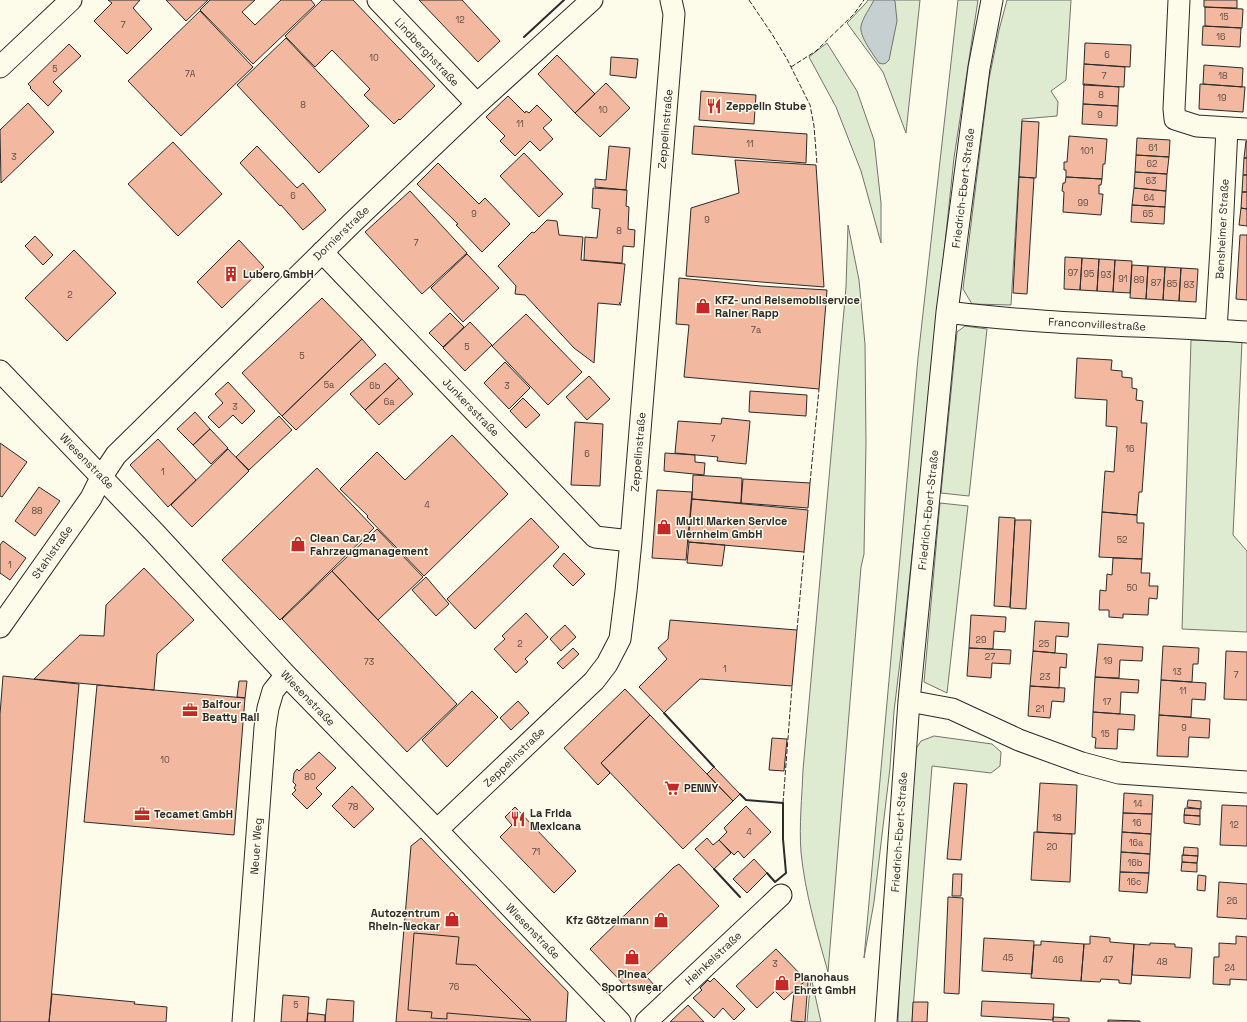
<svg xmlns="http://www.w3.org/2000/svg" width="1247" height="1022" viewBox="0 0 1247 1022" font-family="'Space Grotesk',sans-serif">
	<rect width="100%" height="100%" fill="#fdfbea"/>
	<!-- green -->
	<path fill="#deebd1" stroke="#74746e" d="M868 0H920L906 133 883 72 847 23 866 3Z
		M958 0H978L954 158 905 621 894 711 890 768 874 902 864 958 918 358Z
		M1007 0H1071L1066 80 1051 91 1058 102 1057 116 1022 119 1011 305 972 304 963 289 989 79 999 30Z
		M827 43 857 91 874 140 881 203V243L861 171 836 107 809 57Z
		M848 225 859 280 865 344 866 442 864 554 861 567 828 972C817 933 805 893 801 852 799 825 802 797 803 770L846 287Z
		M965 326 987 329 969 496 941 493 957 332Z
		M1191 340 1242 342 1233 535 1247 551V632L1182 629Z
		M940 503 968 506 947 693 924 682Z
		M934 736 992 744 1001 752 1000 766 991 773 932 766 912 1022H898L901 941 914 752 921 741Z
		M811 977 821 1022H807Z"/>
	<!-- water -->
	<path fill="#c7d0d0" stroke="#74746e" d="M874 0H894L895 1 897 21 889 60 886 63 883 64 879 63C873 54 859 36 861 26 863 17 870 8 874 0Z"/>
	<!-- building -->
	<path fill="#f2b8a0" stroke="#2b2b2b" d="M108 0H140L133 8 152 29 127 54 94 21 112 3Z
		M166 0H208L186 21Z
		M210 0H255L242 12 255 25 281 0H311L315 5 253 64 200 10Z
		M322 0H353L435 86 400 120 399 119 394 124 364 95 370 89 332 50 315 67 285 36Z
		M419 0H462L500 41 478 62Z
		M1204 0H1237V8L1204 7Z
		M1205 7 1243 9 1242 28 1205 26Z
		M200 11 253 67 181 136 128 81Z
		M1203 26 1241 28 1240 47 1202 45Z
		M286 38 369 126 319 173 237 85Z
		M1085 43 1131 45 1130 67 1084 64Z
		M69 44 81 56 53 82 62 91 48 106 30 88 31 87 28 84Z
		M557 55 595 94 575 113 538 74Z
		M611 57 638 59 636 78 610 75Z
		M1084 64 1125 67 1124 87 1083 85Z
		M1204 65 1243 68 1242 87 1203 84Z
		M606 83 630 108 600 137 575 113Z
		M1084 84 1119 87 1118 106 1083 104Z
		M1200 84 1245 87 1243 112 1199 109Z
		M701 91 756 95 754 124 699 120Z
		M508 96 525 113 526 111 529 113 537 105 552 120 543 128 553 139 540 151 530 141 515 156 500 141 505 136 486 117Z
		M28 103 54 132 1 183 0 130Z
		M1083 104 1118 106 1117 126 1082 124Z
		M1022 121 1039 122 1036 178 1019 177Z
		M694 126 807 134 806 163 692 154Z
		M1069 136 1107 139 1105 164H1103L1102 179 1066 177V170H1064V162H1067Z
		M1137 138 1170 140 1169 157 1136 155Z
		M1246 141H1247V158H1244Z
		M173 142 222 194 178 236 128 184Z
		M257 146 297 188 303 183 326 210 303 230 281 205 280 206 240 163Z
		M609 146 630 148 626 190 595 187V179L606 180Z
		M524 153 563 194 539 217 500 176Z
		M1136 155 1169 157 1167 174 1135 172Z
		M1244 158H1247V175H1243Z
		M735 160 816 165 824 287 686 276 691 208 739 193Z
		M438 163 479 204 485 198 510 224 482 252 456 225 458 224 417 184Z
		M1135 172 1167 174 1166 191 1134 188Z
		M1243 175H1247V192H1242Z
		M1019 177 1034 178 1027 294 1013 293Z
		M1066 177 1102 179 1101 185H1099V194H1103L1101 215 1063 212 1064 192 1062 191 1063 183H1065Z
		M593 188 627 190 626 206 629 207 628 229 635 230 634 247 623 246 622 263 584 260 585 237 597 238 600 209 592 208Z
		M1134 188 1166 191 1165 207 1132 205Z
		M410 191 467 253 422 294 365 232Z
		M1242 192H1247V209L1241 208Z
		M1132 205 1165 207 1164 224 1131 222Z
		M1241 208 1247 209V226L1239 225Z
		M547 220 557 221 559 235 583 237 581 260 625 264 621 303H619L621 305 598 303 594 363 574 348 525 295 515 294 516 286 498 266 532 232 534 233Z
		M1240 235H1247V300L1236 299Z
		M35 236 53 255 43 265 25 246Z
		M239 240 264 267 222 308 197 282Z
		M74 250 116 293 67 341 25 298Z
		M467 254 499 288 463 322 431 288Z
		M1065 257 1082 258 1080 290 1064 289Z
		M1082 258 1099 259 1097 291 1080 290Z
		M1099 259 1115 260 1113 292 1097 291Z
		M1115 260 1132 261 1130 293 1113 292Z
		M1132 265 1148 266 1146 299 1130 298Z
		M1148 266 1165 267 1163 300 1146 299Z
		M1165 267 1181 268 1179 301 1163 300Z
		M1181 268 1198 269 1196 302 1179 301Z
		M679 278 761 286 827 290 819 389 684 377 689 325 676 324Z
		M322 298 362 339 282 416 242 373Z
		M450 313 464 327 443 347 429 333Z
		M526 314 582 372 548 405 492 346Z
		M470 322 492 345 465 371 443 348Z
		M362 339 376 355 296 430 282 416Z
		M1077 358 1112 360 1111 370 1122 371V377L1132 378V388L1137 389 1136 400 1143 401 1141 423H1147L1142 492H1139L1137 515 1102 512 1105 471 1114 472 1117 427 1106 426 1107 400 1075 398Z
		M505 362 530 388 509 409 484 383Z
		M385 363 399 378 365 410 350 394Z
		M589 376 610 399 587 420 566 397Z
		M399 378 413 394 379 425 365 410Z
		M228 382 255 411 242 424 233 415 219 428 208 417 223 403 215 394Z
		M750 391 807 395 806 416 749 412Z
		M523 398 540 415 526 428 510 411Z
		M195 412 210 429 193 445 177 429Z
		M279 416 292 430 249 470 236 457Z
		M722 418 750 421 746 464 717 461 718 457 675 453 678 421 721 424Z
		M575 422 603 424 600 486 571 485Z
		M210 429 228 448 211 464 193 445Z
		M452 435 508 494 424 576 367 517 368 516 340 489 377 452 405 480Z
		M158 439 196 480 168 507 130 465Z
		M0 443 27 462 2 497 0 496Z
		M228 449 249 471 192 527 171 505Z
		M665 453 695 455V462L705 463 704 475 664 471Z
		M317 468 374 528 280 620 222 560Z
		M693 475 742 478 741 503 692 499Z
		M743 479 810 483 808 508 741 503Z
		M39 487 60 501 35 536 15 521Z
		M657 490 692 492 686 560 652 558Z
		M692 499 808 510 804 552 688 542Z
		M1102 512 1137 515V523H1144L1142 559 1099 557Z
		M999 517 1015 518 1010 607 994 606Z
		M531 518 559 547 475 629 447 599Z
		M1015 520H1031L1026 609 1010 608Z
		M377 529 423 577 378 620 332 571Z
		M3 541 26 558 10 580 0 573V545Z
		M689 542 725 545 722 566 687 563Z
		M564 553 585 574 573 586 553 566Z
		M1113 558 1142 559 1141 573H1150L1149 586H1158L1157 599 1149 598 1148 615 1123 614V618L1109 617V610H1099L1100 590 1106 591 1107 574 1112 575Z
		M144 568 194 620 157 654 154 690 34 679 80 635 104 636 106 605Z
		M332 571 457 704 407 752 282 619Z
		M426 577 449 604 436 616 412 590Z
		M526 613 548 637 525 659 528 662 516 673 494 649 505 639 502 636Z
		M971 615 1006 617 1005 632 994 631 993 649 969 648Z
		M670 620 797 630 792 686 700 679 664 713 639 687 667 659 658 648 668 639Z
		M1035 621 1069 623 1068 637 1056 636 1055 653 1033 651Z
		M565 625 576 637 561 651 550 639Z
		M1098 644 1143 647 1142 661 1120 660 1119 678 1095 677Z
		M1163 646 1199 648 1198 664H1193L1192 682 1161 680Z
		M573 648 579 654 563 669 557 663Z
		M969 648 1011 650 1010 664 992 663 991 678 967 676Z
		M1033 651 1067 654 1066 668 1060 667 1059 688 1030 686Z
		M1226 651 1247 652V700L1224 699Z
		M3 676 79 684 49 1022H0V714Z
		M1095 677 1139 680 1138 693 1121 692 1120 714 1093 712Z
		M1161 680 1206 683 1205 700 1192 699 1191 717 1159 715Z
		M239 681H247L245 698 237 697Z
		M97 685 245 698 234 835 84 822Z
		M1030 686 1065 688 1064 702 1052 701 1050 718 1028 716Z
		M625 689 650 715 601 763 610 773 598 785 564 748Z
		M472 691 498 717 447 767 422 740Z
		M518 701 529 713 511 730 500 718Z
		M1093 712 1135 715 1134 730 1118 729 1117 749 1095 748 1096 738 1092 737Z
		M650 715 733 801 683 849 601 763Z
		M1159 715 1210 719 1209 738 1189 737 1188 757 1157 756Z
		M772 738 787 739 784 771 769 770Z
		M319 752 336 768 316 788 322 794 307 809 292 794 296 790 294 788 296 785 293 782 294 773 297 769 299 771Z
		M714 767 740 794 733 801 707 774Z
		M954 783 967 784 961 860 947 859Z
		M1040 783 1077 785 1075 834 1037 832Z
		M352 786 374 809 354 828 332 806Z
		M1124 793 1153 795 1152 814 1123 813Z
		M1188 800 1201 801V809L1187 807Z
		M1222 805 1247 806V846L1220 845Z
		M746 806 771 832 744 858 738 851 734 855 719 840 727 832 724 828Z
		M515 807 576 871 554 893 500 837 512 825 505 817Z
		M1185 808 1200 809V816L1184 815Z
		M1123 813 1152 814 1151 834 1122 832Z
		M1184 815 1200 816V825L1184 823Z
		M1034 832 1072 834 1070 882 1031 880Z
		M1122 832 1151 834 1150 854 1121 852Z
		M421 838 568 992 566 1022H396L411 846Z
		M707 838 713 845 719 840 731 853 714 869 695 849Z
		M1184 847 1198 848V856L1183 855Z
		M1121 852 1150 854 1149 873 1120 872Z
		M1182 855 1198 856 1197 863 1182 862Z
		M754 859 767 873 747 893 733 879Z
		M1182 862 1197 863V872L1181 871Z
		M679 864 719 906 646 976 656 987 649 994 641 986 635 992 630 991 590 949 674 867Z
		M1120 872 1149 873 1147 893 1119 891Z
		M953 874H962L961 896H952Z
		M1198 875 1206 876 1205 891 1197 890Z
		M1219 882 1247 884V919L1217 917Z
		M948 897 963 898 959 994 944 993Z
		M414 933 459 937 456 964 476 965 531 1020 447 1013V1019L431 1018 432 1012 408 1010Z
		M1090 936 1110 938V942L1134 944 1131 984 1119 983V980L1101 979 1100 982 1081 981 1084 944H1090Z
		M1236 936 1247 937V980L1230 979V985L1213 984 1214 957H1219V943L1236 944Z
		M984 938 1034 941 1032 974 982 971Z
		M1041 941 1084 944 1081 981 1031 978 1034 945H1041Z
		M1150 943 1175 944V947L1192 948 1190 978 1132 975 1134 944 1150 945Z
		M776 949 806 980 784 1000 775 991 757 1008 736 986Z
		M714 978 745 1009 734 1020 723 1008 714 1018 693 998 702 990 700 988 708 980 710 982Z
		M806 980 808 982 805 1022 791 1021 794 992Z
		M52 994 135 1002 134 1004 167 1007 166 1022H49Z
		M283 995 309 997 307 1022H281Z
		M327 999 354 1001 353 1022H325Z
		M982 1001 1054 1004 1053 1020 981 1016Z
		M913 1002H928L927 1022H912Z
		M688 1005 704 1022H670Z
		M308 1013 325 1015V1022H307Z
		M1053 1017 1069 1018V1022H1053Z
		M1108 1020 1140 1021V1022H1108Z"/>
	<g fill="none" stroke-linecap="round" stroke-linejoin="round">
		<!-- minor casing -->
		<g stroke="#2b2b2b" stroke-width="23">
			<path id="minor" d="M378 0 477 104
				M1179 0 1174 109 1175 119 1197 126 1247 129
				M0 67 71 0
				M322 252 595 537 631 541
				M947 312C1047 325 1147 325 1247 332
				M1216 330 1222 232 1227 128
				M0 371 154 532 286 675 437 830 620 1022
				M0 627 91 498 102 476 116 455 352 223 477 104 592 0
				M909 701 952 709 1019 740 1082 763 1119 773 1247 782
				M437 830 594 681 607 664 620 639 626 591 631 541 674 14 671 0
				M243 1022 265 727 268 708 273 691 286 675
				M646 1022 781 895
				M886 1022 909 701 947 312 979 68 992 0"/>
		</g>
		<!-- minor -->
		<use href="#minor" stroke="#fdfbea" stroke-width="21"/>
		<!-- fence -->
		<path stroke="#2b2b2b" stroke-width="1" stroke-dasharray="5 2" stroke-linecap="butt" d="M749 0 772 34 787 59 810 105 814 126 817 164
			M791 67 816 51 854 14 864 0
			M810 483 819 389
			M797 630 804 552
			M783 803 792 686"/>
		<!-- wall -->
		<path stroke="#2b2b2b" stroke-width="2" d="M524 37 564 0
			M664 713 714 767
			M740 794 746 800 783 803V839L786 873 775 882 767 873
			M714 869 740 897"/>
	</g>
	<!-- icons -->
	<defs>
		<g id="restaurant-bare" transform="scale(1.2)"><path d="M-5-6h1v4h1v-4h1v4h1v-4h1v5L-1.5 .5V6h-2V.5L-5-1ZM5-6V6H3V1.5H1.5Q1.5-4 5-6Z" fill="#c62828" stroke="#fdfbea" stroke-width="2.5" paint-order="stroke"/></g>
		<g id="building-bare" transform="scale(1.2)"><path d="M-4-6H4V6H1V3H-1V6H-4ZM-2.5-4.3h1.7v1.8h-1.7ZM.8-4.3h1.7v1.8H.8ZM-2.5-1h1.7V.8h-1.7ZM.8-1h1.7V.8H.8Z" fill="#c62828" stroke="#fdfbea" stroke-width="2.5" paint-order="stroke"/></g>
		<g id="shop-bare" transform="scale(1.2)"><path d="M-5-2.5h2.3a2.7 3.5 0 0 1 5.4 0H5L5.5 6h-11ZM-1.5-2.5h3a1.5 2.3 0 0 0-3 0Z" fill="#c62828" stroke="#fdfbea" stroke-width="2.5" paint-order="stroke"/></g>
		<g id="office-bare" transform="scale(1.2)"><path d="M-6-3h4V-5.5h4V-3h4V5H-6ZM-1-4.5V-3h2v-1.5ZM-6 0V1H6V0Z" fill="#c62828" stroke="#fdfbea" stroke-width="2.5" paint-order="stroke"/></g>
		<g id="supermarket-bare" transform="scale(1.2)"><path d="M-6-5.5h2.5l.6 2H6L4.5 2H-2.5L-4.4-4H-6ZM-1.5 3.2a1.3 1.3 0 1 0 .1 0ZM3 3.2a1.3 1.3 0 1 0 .1 0Z" fill="#c62828" stroke="#fdfbea" stroke-width="2.5" paint-order="stroke"/></g>
	</defs>
	<g fill-rule="evenodd">
		<use href="#restaurant-bare" x="714" y="106"/>
		<use href="#building-bare" x="231" y="274"/>
		<use href="#shop-bare" x="703" y="306"/>
		<use href="#shop-bare" x="664" y="527"/>
		<use href="#shop-bare" x="298" y="544"/>
		<use href="#office-bare" x="190" y="710"/>
		<use href="#supermarket-bare" x="672" y="788"/>
		<use href="#office-bare" x="142" y="814"/>
		<use href="#restaurant-bare" x="518" y="819"/>
		<use href="#shop-bare" x="452" y="919"/>
		<use href="#shop-bare" x="661" y="920"/>
		<use href="#shop-bare" x="632" y="957"/>
		<use href="#shop-bare" x="782" y="983"/>
	</g>
	<g text-anchor="middle" stroke-width="3" stroke-linejoin="round" paint-order="stroke">
		<!-- number labels -->
		<g font-size="9" fill="#5d4e48">
			<text x="1224" y="20">15</text>
			<text x="460" y="23">12</text>
			<text x="123" y="28">7</text>
			<text x="1221" y="40">16</text>
			<text x="1107" y="58">6</text>
			<text x="374" y="61">10</text>
			<text x="55" y="72">5</text>
			<text x="190" y="77">7A</text>
			<text x="1104" y="79">7</text>
			<text x="1223" y="79">18</text>
			<text x="1101" y="98">8</text>
			<text x="1222" y="101">19</text>
			<text x="303" y="108">8</text>
			<text x="603" y="113">10</text>
			<text x="1100" y="118">9</text>
			<text x="520" y="127">11</text>
			<text x="750" y="147">11</text>
			<text x="1153" y="151">61</text>
			<text x="1087" y="154">101</text>
			<text x="14" y="160">3</text>
			<text x="1152" y="167">62</text>
			<text x="1151" y="184">63</text>
			<text x="293" y="199">6</text>
			<text x="1149" y="201">64</text>
			<text x="1083" y="206">99</text>
			<text x="474" y="217">9</text>
			<text x="1148" y="217">65</text>
			<text x="707" y="223">9</text>
			<text x="619" y="234">8</text>
			<text x="416" y="246">7</text>
			<text x="1073" y="276">97</text>
			<text x="1089" y="277">95</text>
			<text x="1106" y="278">93</text>
			<text x="1123" y="282">91</text>
			<text x="1139" y="283">89</text>
			<text x="1156" y="286">87</text>
			<text x="1172" y="287">85</text>
			<text x="1189" y="288">83</text>
			<text x="70" y="298">2</text>
			<text x="756" y="333">7a</text>
			<text x="467" y="350">5</text>
			<text x="302" y="359">5</text>
			<text x="329" y="388">5a</text>
			<text x="375" y="389">6b</text>
			<text x="507" y="389">3</text>
			<text x="389" y="405">6a</text>
			<text x="235" y="410">3</text>
			<text x="713" y="442">7</text>
			<text x="1130" y="452">16</text>
			<text x="587" y="457">6</text>
			<text x="163" y="475">1</text>
			<text x="427" y="508">4</text>
			<text x="37" y="514">88</text>
			<text x="1122" y="543">52</text>
			<text x="10" y="568">1</text>
			<text x="1132" y="591">50</text>
			<text x="981" y="643">29</text>
			<text x="520" y="647">2</text>
			<text x="1044" y="647">25</text>
			<text x="990" y="660">27</text>
			<text x="1108" y="664">19</text>
			<text x="369" y="665">73</text>
			<text x="725" y="672">1</text>
			<text x="1177" y="675">13</text>
			<text x="1236" y="678">7</text>
			<text x="1045" y="680">23</text>
			<text x="1183" y="694">11</text>
			<text x="1107" y="705">17</text>
			<text x="1040" y="712">21</text>
			<text x="1184" y="731">9</text>
			<text x="1105" y="737">15</text>
			<text x="165" y="763">10</text>
			<text x="310" y="780">80</text>
			<text x="1138" y="807">14</text>
			<text x="353" y="810">78</text>
			<text x="1057" y="821">18</text>
			<text x="1137" y="826">16</text>
			<text x="1234" y="828">12</text>
			<text x="749" y="835">4</text>
			<text x="1136" y="846">16a</text>
			<text x="1052" y="850">20</text>
			<text x="536" y="855">71</text>
			<text x="1135" y="866">16b</text>
			<text x="1134" y="885">16c</text>
			<text x="1232" y="904">26</text>
			<text x="1008" y="961">45</text>
			<text x="1058" y="963">46</text>
			<text x="1108" y="963">47</text>
			<text x="1162" y="965">48</text>
			<text x="775" y="967">3</text>
			<text x="1230" y="971">24</text>
			<text x="454" y="990">76</text>
			<text x="296" y="1008">5</text>
		</g>
		<!-- street labels -->
		<g font-size="11" fill="#2b2b2b" stroke="#fdfbea">
			<text transform="translate(427 52) rotate(47)" y="4">Lindberghstraße</text>
			<text transform="translate(665 129) rotate(-85)" y="4">Zeppelinstraße</text>
			<text transform="translate(963 188) rotate(-83)" y="4">Friedrich-Ebert-Straße</text>
			<text transform="translate(1222 229) rotate(-87)" y="4">Bensheimer Straße</text>
			<text transform="translate(341 233) rotate(-44)" y="4">Dornierstraße</text>
			<text transform="translate(1097 324) rotate(3)" y="4">Franconvillestraße</text>
			<text transform="translate(471 407) rotate(46)" y="4">Junkersstraße</text>
			<text transform="translate(638 452) rotate(-85)" y="4">Zeppelinstraße</text>
			<text transform="translate(87 461) rotate(46)" y="4">Wiesenstraße</text>
			<text transform="translate(928 510) rotate(-84)" y="4">Friedrich-Ebert-Straße</text>
			<text transform="translate(52 552) rotate(-55)" y="4">Stahlstraße</text>
			<text transform="translate(308 698) rotate(46)" y="4">Wiesenstraße</text>
			<text transform="translate(514 757) rotate(-44)" y="4">Zeppelinstraße</text>
			<text transform="translate(899 832) rotate(-86)" y="4">Friedrich-Ebert-Straße</text>
			<text transform="translate(256 846) rotate(-86)" y="4">Neuer Weg</text>
			<text transform="translate(533 931) rotate(46)" y="4">Wiesenstraße</text>
			<text transform="translate(713 958) rotate(-43)" y="4">Heinkelstraße</text>
		</g>
		<!-- poi labels -->
		<g font-size="11" font-weight="bold" fill="#2b2b2b" stroke="#fdfbea" text-anchor="start">
			<text x="726" y="110">Zeppelin Stube</text>
			<text x="243" y="278">Lubero GmbH</text>
			<text x="715" y="304">KFZ- und Reisemobilservice<tspan x="715" dy="13">Rainer Rapp</tspan></text>
			<text x="676" y="525">Multi Marken Service<tspan x="676" dy="13">Viernheim GmbH</tspan></text>
			<text x="310" y="542">Clean Car 24<tspan x="310" dy="13">Fahrzeugmanagement</tspan></text>
			<text x="202" y="708">Balfour<tspan x="202" dy="13">Beatty Rail</tspan></text>
			<text x="684" y="792">PENNY</text>
			<text x="530" y="817">La Frida<tspan x="530" dy="13">Mexicana</tspan></text>
			<text x="154" y="818">Tecamet GmbH</text>
			<text x="440" y="917" text-anchor="end">Autozentrum<tspan x="440" dy="13">Rhein-Neckar</tspan></text>
			<text x="649" y="924" text-anchor="end">Kfz Götzelmann</text>
			<text x="632" y="978" text-anchor="middle">Pinea<tspan x="632" dy="13">Sportswear</tspan></text>
			<text x="794" y="981">Pianohaus<tspan x="794" dy="13">Ehret GmbH</tspan></text>
		</g>
	</g>
</svg>
